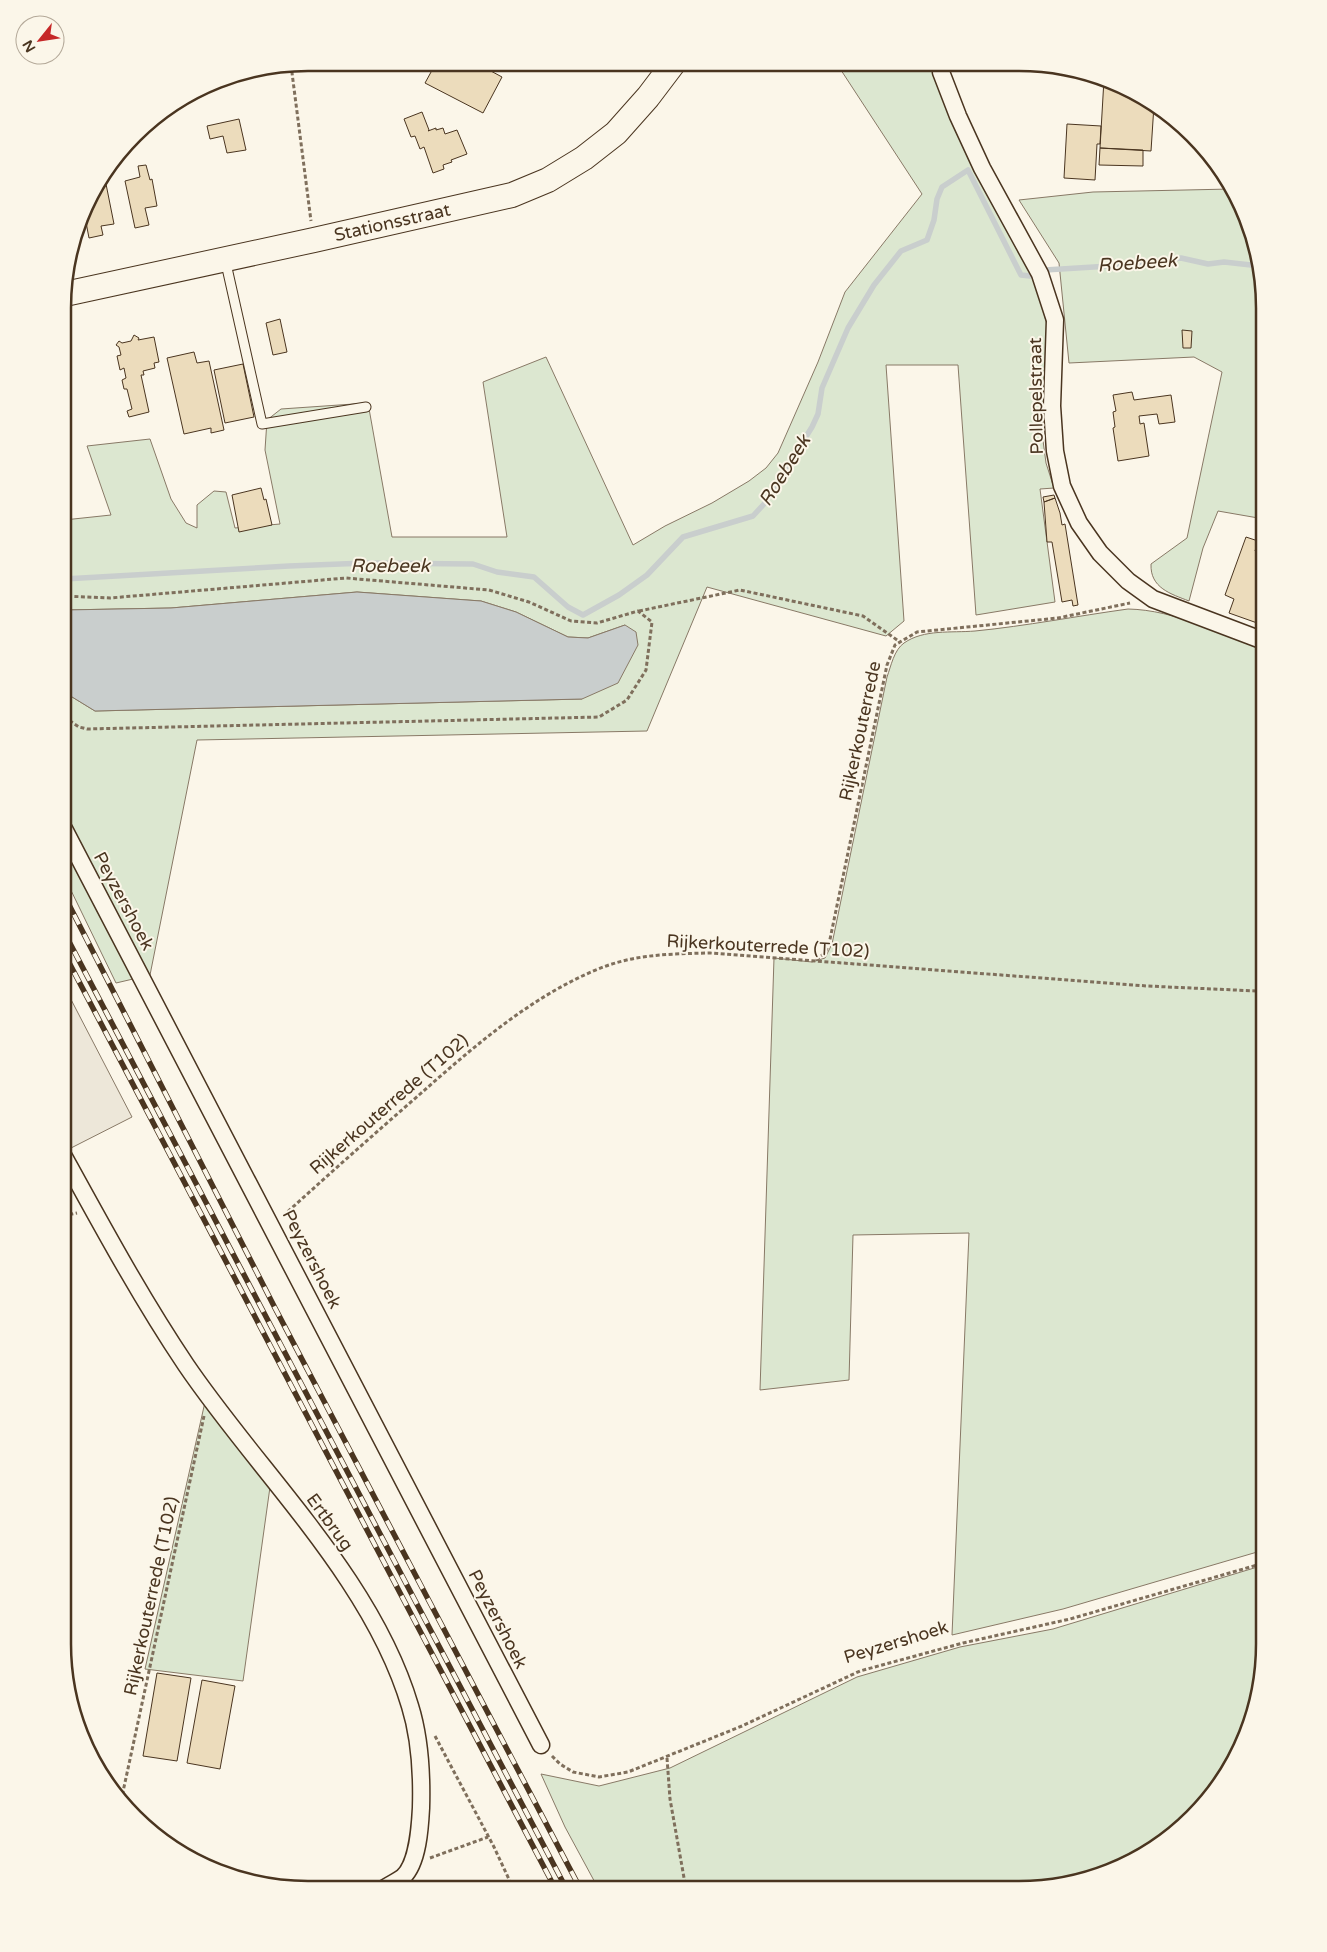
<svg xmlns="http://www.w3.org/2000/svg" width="1327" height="1952" viewBox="0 0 1327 1952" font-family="'Varela Round',sans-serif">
	<rect width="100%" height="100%" fill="#fbf6e9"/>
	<!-- green -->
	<path fill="#dce7d0" stroke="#887966" d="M837 64H934L1037 285 1047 325V364L1042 433 1046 463 1054 488 1040 489 1055 602 976 615 958 365H886L904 621 886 636 707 587 647 731 197 740 150 975 116 983 64 876V692L95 711 582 699 625 625 588 638 568 637 516 612 481 601 357 592 171 608 64 610V520L111 515 87 446 150 439 171 499 186 523 197 528V505L214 491 226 492 235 528 280 524 265 450 267 420 281 409 368 403 392 537H507L483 382 546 357 633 545 665 526 712 503 749 481 766 468 778 453 818 362 845 292 922 194Z
		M1231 189 1246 214 1264 308V519L1218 511 1203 548 1189 601C1171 594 1150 588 1151 564L1187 538 1222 372 1194 357 1069 363 1059 263 1019 200 1093 192Z
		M1128 609C1176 610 1220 634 1264 650V1550L1063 1609 952 1635 969 1233 853 1235 849 1380 760 1390 774 958 812 962 825 958 832 944 887 677C891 666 894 650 904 643 924 629 951 633 975 631 1026 626 1077 616 1128 609Z
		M205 1402 270 1487 243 1681 145 1669Z
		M1264 1565V1660L1246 1738 1214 1793 1169 1839 1113 1871 1019 1889 598 1888 565 1827 541 1774 599 1786 670 1768 857 1677 960 1647 1053 1629Z"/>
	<!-- parking -->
	<path fill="#ede7d9" stroke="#887966" d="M64 986 132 1117 71 1148 63 1134Z"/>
	<!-- water -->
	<path fill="#c9cecd" stroke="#887966" d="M357 592 481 601 516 612 568 637 588 638 625 625 636 632 638 645 618 683 582 699 95 711 64 692V610L171 608Z"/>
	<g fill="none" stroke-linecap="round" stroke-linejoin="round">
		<!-- stream -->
		<path stroke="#c9cecd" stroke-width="5.5" d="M1045 270 1126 265 1181 258 1208 264 1224 262 1251 265 1255 261
			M64 579 289 566 366 563 473 564 497 572 534 577 568 607 583 615 619 595 647 575 683 537 753 516 764 504 812 427 818 414 822 388 848 328 874 285 901 251 927 240 934 220 937 199 942 187 968 170 1021 275 1030 276"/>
	</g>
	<!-- building -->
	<path fill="#ecdcbc" stroke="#4a3520" d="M416 63H430L427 69Z
		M436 63H476L502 77 483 113 425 83Z
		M1104 79 1113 81 1154 105 1151 151 1100 148Z
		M422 112 429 130 428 131 436 128V130L443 128 445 134 457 130 467 154 451 160 452 162 443 165 444 169 433 173 424 147 420 149 415 136 411 137 404 119Z
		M239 119 246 150 227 153 223 136 210 139 207 126Z
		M1067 124 1101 126 1100 144H1097L1095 180 1064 178Z
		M1100 148 1143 150V166L1099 165Z
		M146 165 150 180 152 179 157 206 145 208 149 225 135 228 125 181 140 177 138 166Z
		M106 184 114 224 101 226 103 235 89 238 85 217 95 186Z
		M280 319 287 352 273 355 266 323Z
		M1182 330 1192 331 1191 348H1183Z
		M134 335 139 338 138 340 154 337 159 362 154 363 155 368 143 371 144 375H141L149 412 129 417 127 411 132 409 127 389H124L122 380 126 378 124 368 120 370 117 356 121 355 119 347 116 345 119 341 122 343 131 341Z
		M194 352 197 363 209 361 224 430 211 433V428L184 434 167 358Z
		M243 364 254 417 225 423 214 370Z
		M1132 392 1134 400 1171 395 1175 422 1159 424 1157 414 1139 416 1140 424 1144 423 1149 456 1118 461 1113 428 1115 427 1113 412 1116 411 1113 395Z
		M261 488 264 500 266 499 272 525 239 532 232 495Z
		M1054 495 1055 498 1044 502 1043 497Z
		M1055 498 1060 513 1062 525 1065 524 1078 605 1073 606 1072 600 1062 602 1052 542H1047L1044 502Z
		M1246 537 1258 541 1255 551 1264 555V613L1260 624 1229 613 1234 599 1225 595Z
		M157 1673 191 1678 177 1761 143 1756Z
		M202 1680 235 1686 220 1769 187 1763Z"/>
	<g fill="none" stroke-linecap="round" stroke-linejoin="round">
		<!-- lane casing -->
		<g stroke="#4a3520" stroke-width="11">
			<path id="lane" d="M225 259 262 424 366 407"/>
		</g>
		<!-- street casing -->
		<g stroke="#4a3520" stroke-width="19">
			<path id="street" d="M941 64V72L958 116 982 168 1040 274 1055 320 1052 406 1055 451 1062 486 1079 523 1100 553 1128 581 1153 599 1264 641
				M64 829 541 1745
				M63 1155C102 1226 141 1298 186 1365 260 1474 372 1578 410 1706 420 1738 422 1774 421 1808 420 1827 418 1863 403 1877 398 1881 391 1884 385 1888"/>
		</g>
		<!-- secondary casing -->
		<g stroke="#4a3520" stroke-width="26">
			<g id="secondary">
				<path id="s1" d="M65 294 314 240 512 195 548 180 584 158 616 133 648 97 673 64"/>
			</g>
		</g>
		<!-- path -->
		<path stroke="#7f6f5c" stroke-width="3" stroke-dasharray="4 2.5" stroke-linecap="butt" d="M291 65 311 221
			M639 611 740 590 863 616 900 642
			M64 717 79 727 87 729 599 717 627 700 646 670 652 622 638 611 597 623 571 621 529 602 489 590 346 578 110 598 64 596
			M816 960 825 953 829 944 887 665 895 645 917 632 1058 618 1130 603
			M63 1216 77 1213
			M283 1216C328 1175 373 1135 419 1095 471 1049 527 1000 591 972 631 954 667 954 710 953L1147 986 1257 991 1264 989
			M435 1736 494 1847 513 1888
			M552 1756 560 1764 573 1772 599 1777 628 1772 742 1726 860 1671 963 1643 1070 1619 1264 1563
			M667 1758 670 1799 686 1889
			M121 1801 204 1416
			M430 1858 488 1837"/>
		<!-- lane -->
		<use href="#lane" stroke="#fbf6e9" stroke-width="9"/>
		<!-- street -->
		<use href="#street" stroke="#fbf6e9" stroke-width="16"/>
		<!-- secondary -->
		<use href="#secondary" stroke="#fbf6e9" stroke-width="24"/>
		<!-- rail casing -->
		<g stroke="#4a3520" stroke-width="5.5">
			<path id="rail" d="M64 895 275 1308 580 1888
				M64 932 566 1888
				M64 953 555 1888"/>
		</g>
		<!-- rail -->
		<use href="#rail" stroke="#fbf6e9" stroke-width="4" stroke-dasharray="11" stroke-linecap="butt"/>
	</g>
	<g text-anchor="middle" stroke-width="4" stroke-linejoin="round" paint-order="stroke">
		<!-- street labels -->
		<g font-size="18" fill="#4a3520" stroke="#fbf6e9">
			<text dy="6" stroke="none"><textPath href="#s1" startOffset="335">Stationsstraat</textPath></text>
			<text transform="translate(1036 396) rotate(-91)" y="6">Pollepelstraat</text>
			<text transform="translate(860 731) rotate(-78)" y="6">Rijkerkouterrede</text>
			<text transform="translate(124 901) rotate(62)" y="6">Peyzershoek</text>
			<text transform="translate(768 946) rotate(3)" y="6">Rijkerkouterrede (T102)</text>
			<text transform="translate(389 1104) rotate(-41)" y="6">Rijkerkouterrede (T102)</text>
			<text transform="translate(312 1259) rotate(63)" y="6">Peyzershoek</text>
			<text transform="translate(330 1522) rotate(54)" y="6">Ertbrug</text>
			<text transform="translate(151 1596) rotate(-78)" y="6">Rijkerkouterrede (T102)</text>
			<text transform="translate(498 1619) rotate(63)" y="6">Peyzershoek</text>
			<text transform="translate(896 1642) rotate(-17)" y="6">Peyzershoek</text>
		</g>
		<!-- water labels -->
		<g font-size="19" font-style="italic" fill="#4a3520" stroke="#fbf6e9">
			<text transform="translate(1137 262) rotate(-4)" y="7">Roebeek</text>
			<text transform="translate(784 470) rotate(-58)" y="7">Roebeek</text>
			<text x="390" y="572">Roebeek</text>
		</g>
	</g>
	<!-- crop -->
	<path d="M0 0H1327V1952H0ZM308 71H1019A237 237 0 0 1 1256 308V1644A237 237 0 0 1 1019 1881H308A237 237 0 0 1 71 1644V308A237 237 0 0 1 308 71Z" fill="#fbf6e9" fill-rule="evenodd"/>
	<path fill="none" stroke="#4a3520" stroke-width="2.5" d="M308 71H1019A237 237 0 0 1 1256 308V1644A237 237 0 0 1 1019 1881H308A237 237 0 0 1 71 1644V308A237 237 0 0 1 308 71Z"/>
	<!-- north arrow -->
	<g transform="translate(40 40) rotate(240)"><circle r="24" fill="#fbf6e9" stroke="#b4a999"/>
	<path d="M0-4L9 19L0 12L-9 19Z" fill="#c62828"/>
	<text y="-8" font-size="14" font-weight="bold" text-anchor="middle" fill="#4a3520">N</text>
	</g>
</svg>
